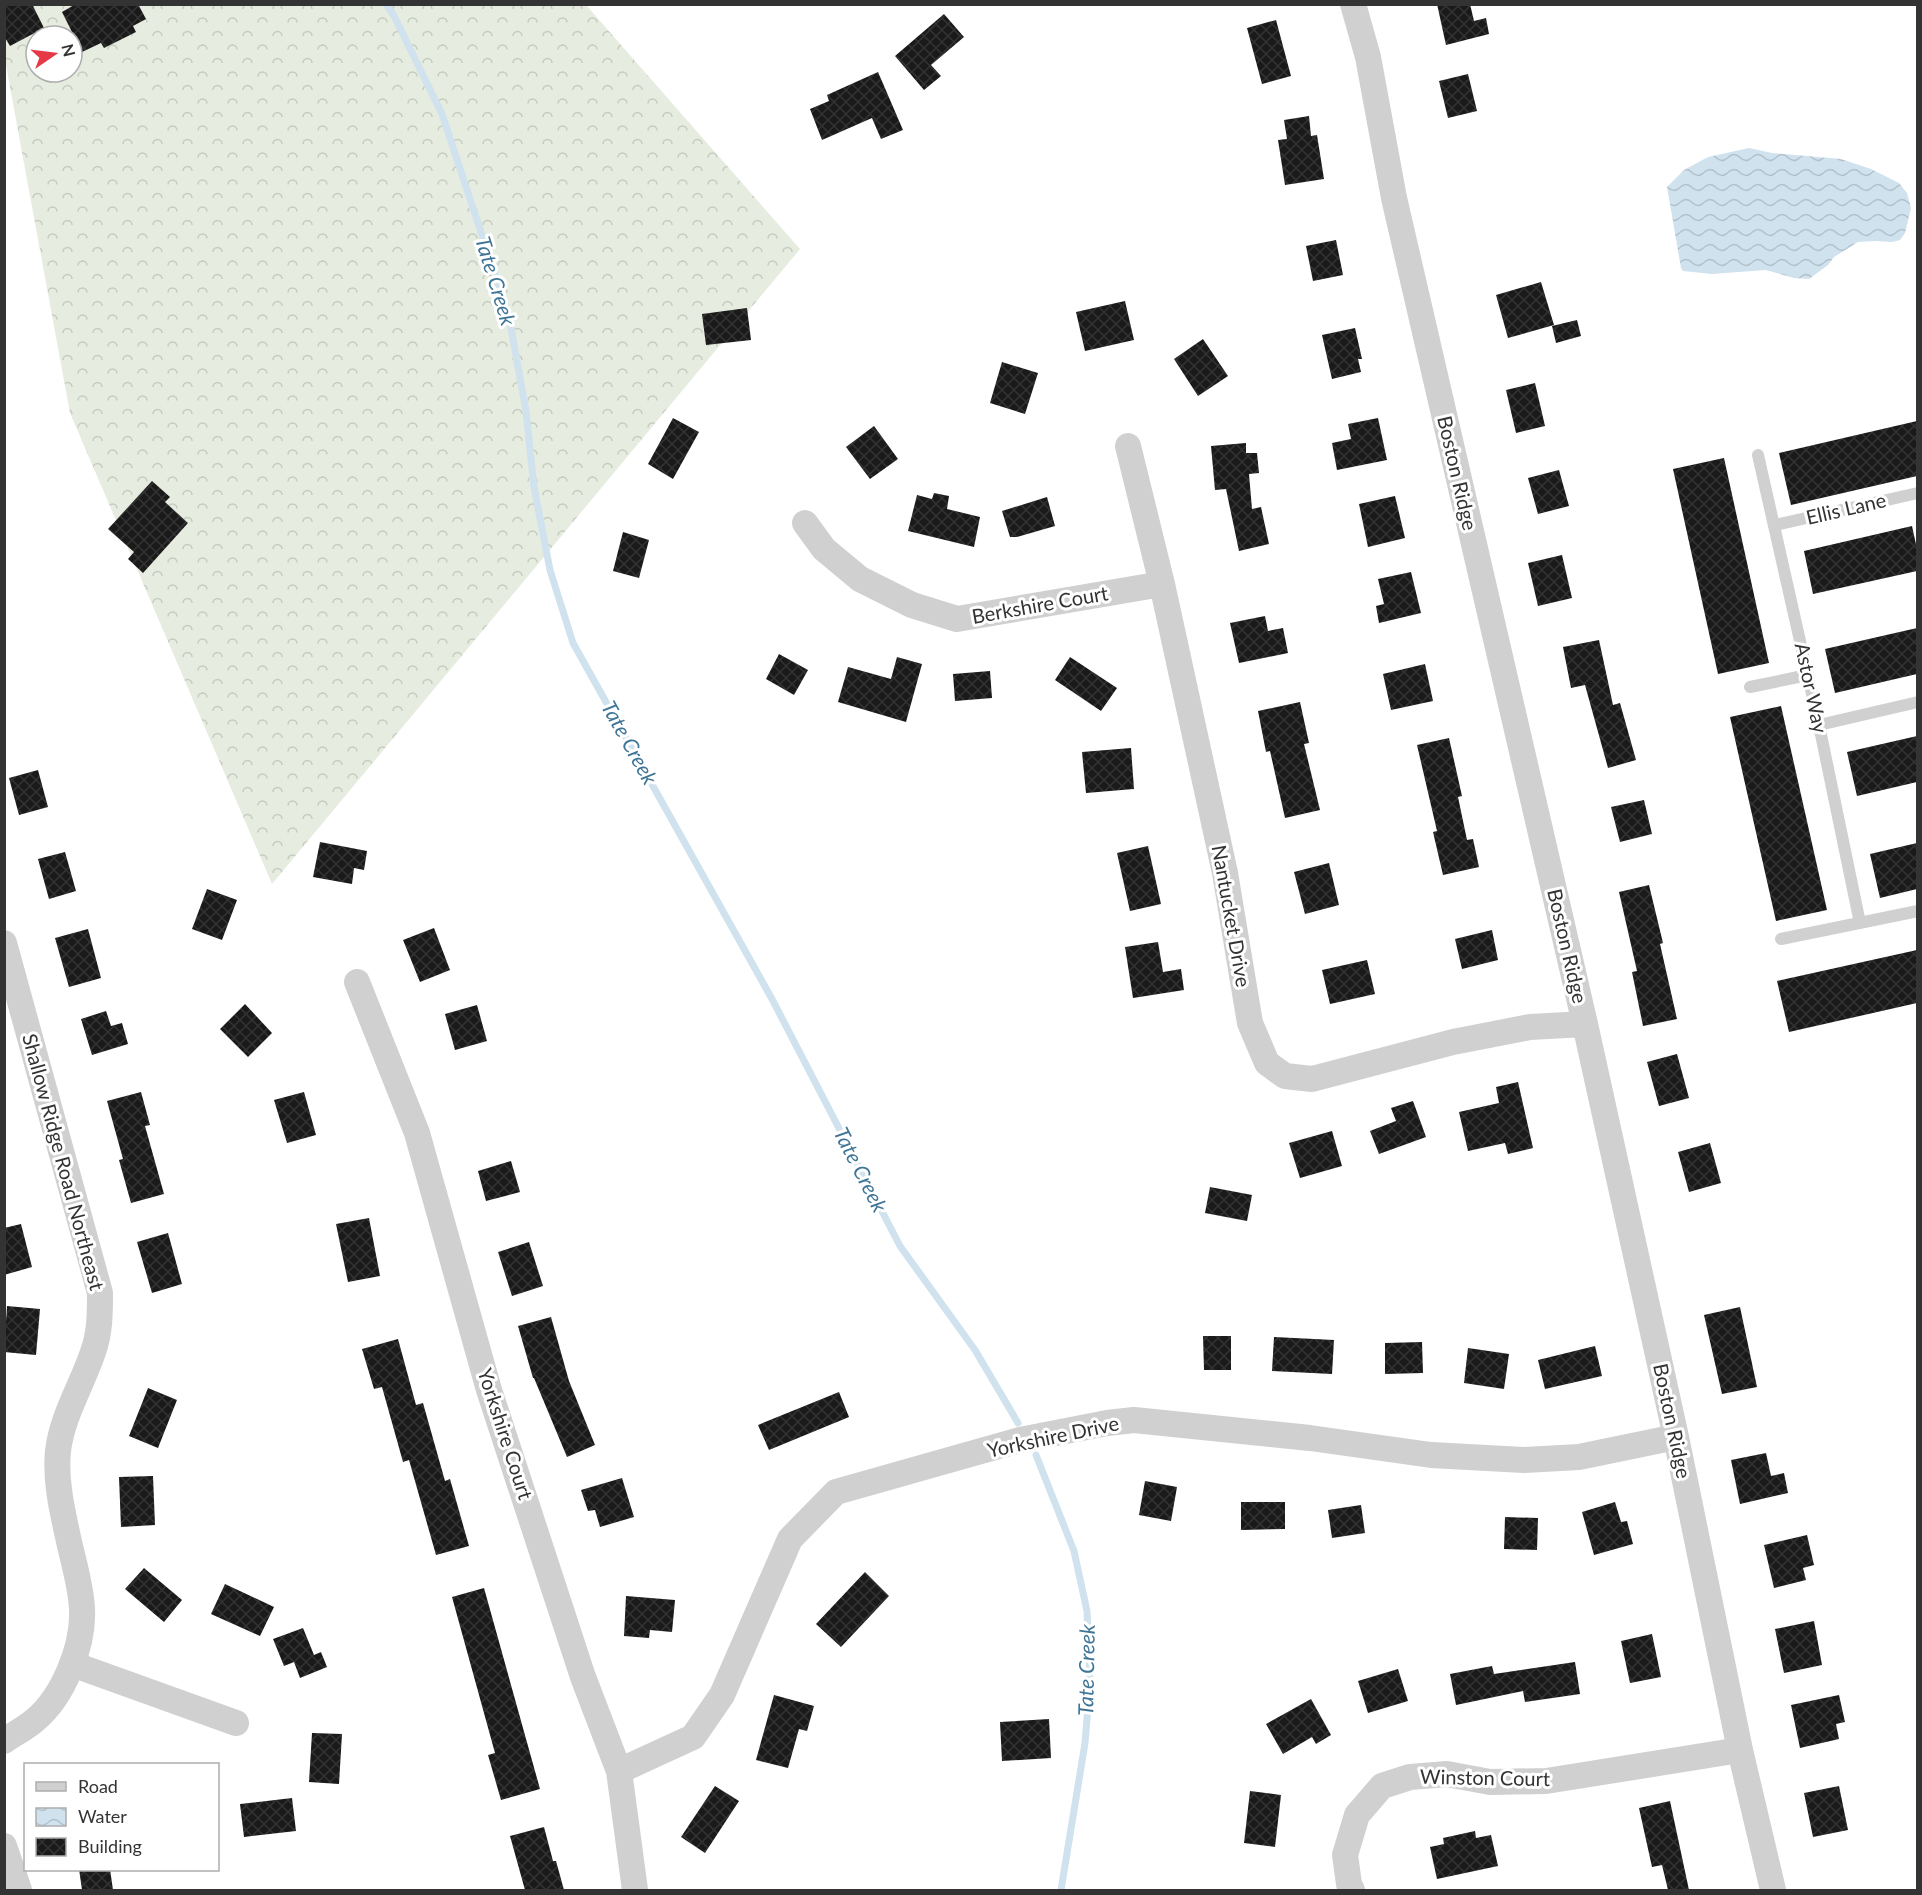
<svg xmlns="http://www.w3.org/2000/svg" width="1922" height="1895" viewBox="0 0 1922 1895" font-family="Lato,sans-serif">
	<defs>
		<pattern id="forest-crowns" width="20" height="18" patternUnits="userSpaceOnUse" patternTransform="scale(1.5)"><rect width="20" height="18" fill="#e6ecdf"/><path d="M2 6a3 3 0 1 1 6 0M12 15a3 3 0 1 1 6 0" fill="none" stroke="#c6cbc0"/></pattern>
		<pattern id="water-waves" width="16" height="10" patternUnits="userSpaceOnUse" patternTransform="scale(1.5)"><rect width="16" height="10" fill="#cfe2ee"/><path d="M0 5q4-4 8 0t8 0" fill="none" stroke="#b2c2cd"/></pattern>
		<pattern id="building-cross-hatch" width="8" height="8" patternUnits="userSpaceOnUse" patternTransform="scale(1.5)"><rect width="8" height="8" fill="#1a1a1a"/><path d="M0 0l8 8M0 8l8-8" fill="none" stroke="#333"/></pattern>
	</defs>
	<rect width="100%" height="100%" fill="#fff"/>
	<!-- forest -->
	<path fill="url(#forest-crowns)" fill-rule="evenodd" d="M4 5H586L800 249 272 884 70 413 5 60ZM36 36H72V72H36Z"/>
	<!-- water -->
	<path fill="url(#water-waves)" d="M1749 148 1772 153 1841 159 1871 169 1899 183 1907 193 1911 208 1905 233 1900 240 1892 242 1875 241 1858 242 1834 257 1828 265 1809 279 1794 278 1766 270 1712 274 1683 271 1681 268 1667 187 1684 170 1708 157Z"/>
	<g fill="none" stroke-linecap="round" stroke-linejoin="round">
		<!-- stream -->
		<path stroke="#cfe2ee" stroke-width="7" d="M386 4 394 16 442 114 509 317 526 411 534 487 550 570 573 643 772 999 900 1246 975 1350 1018 1423
			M1036 1455 1074 1551 1087 1611 1090 1682 1085 1743 1061 1890"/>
	</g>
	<!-- building -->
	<path fill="url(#building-cross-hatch)" d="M4 4H32L44 28 10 46 4 36Z
		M76 4H138L146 19 133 26 136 32 104 48 101 43 82 52 62 12Z
		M1437 4H1470L1474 21 1486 18 1489 34 1446 45Z
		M944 14 964 37 931 65 941 76 924 90 895 56Z
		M1276 20 1291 76 1262 84 1247 28Z
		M878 72 903 130 881 139 872 118 822 140 810 109 829 101 827 95Z
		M1468 74 1477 111 1448 118 1439 81Z
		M1309 116 1311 136 1317 135 1324 179 1285 185 1278 140 1287 139 1284 120Z
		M1336 240 1343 275 1313 281 1306 246Z
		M1541 282 1554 325 1508 338 1496 295Z
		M1125 301 1134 340 1085 351 1076 312Z
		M747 308 751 340 706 345 702 314Z
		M1577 320 1581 336 1556 343 1552 326Z
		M1355 328 1362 359H1358L1361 372 1332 379 1322 335Z
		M1203 339 1228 376 1198 396 1174 359Z
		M1002 362 1038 373 1025 414 990 403Z
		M1535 383 1545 426 1516 433 1506 390Z
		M673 418 699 432 673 479 648 464Z
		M1378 418 1387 460 1337 470 1332 443 1351 439 1348 424Z
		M1917 421V476L1791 505 1779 453Z
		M874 426 898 459 870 479 846 447Z
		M1246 443V453H1257L1259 473 1249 474 1252 509 1261 507 1269 544 1239 551 1226 489 1215 490 1211 446Z
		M1724 458 1769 663 1718 674 1673 469Z
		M1559 470 1569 506 1538 514 1528 478Z
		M152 481 170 497 165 502 188 523 143 573 128 559 134 552 108 529Z
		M934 493 949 496 947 509 980 517 974 547 908 531 917 495 932 499Z
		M1395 496 1405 538 1368 547 1359 504Z
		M1047 497 1055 526 1017 537H1010L1002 511Z
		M1912 526 1917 549V571L1813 594 1804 551Z
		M623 532 649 540 639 578 613 571Z
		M1562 555 1572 598 1538 606 1528 563Z
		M1411 572 1421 613 1379 623 1376 606 1384 604 1378 579Z
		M1265 616 1268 631 1283 628 1288 653 1239 663 1230 623Z
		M1917 628V674L1835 693 1825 649Z
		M1599 640 1613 705 1620 703 1636 760 1608 768 1585 685 1571 688 1563 647Z
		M779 654 808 670 794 695 766 679Z
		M897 657 922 664 906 722 838 702 848 667 891 679Z
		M1070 657 1117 688 1101 711 1055 680Z
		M1425 664 1433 701 1391 710 1383 674Z
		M990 671 992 698 955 701 953 674Z
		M1300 702 1309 743 1304 744 1320 810 1285 818 1270 751 1266 752 1258 711Z
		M1781 706 1827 910 1776 921 1730 717Z
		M1917 736V782L1857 796 1847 752Z
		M1449 738 1462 796 1458 797 1467 840 1473 839 1479 867 1443 875 1433 832 1437 831 1417 745Z
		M1131 748 1134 789 1086 793 1082 752Z
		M38 770 48 807 19 815 9 778Z
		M1644 800 1652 834 1620 842 1611 807Z
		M320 842 367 851 364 870 354 868 352 884 313 877Z
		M1917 843V889L1880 898 1870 854Z
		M1148 846 1161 904 1130 911 1117 853Z
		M65 852 76 891 49 899 38 859Z
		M1329 863 1339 905 1305 914 1294 872Z
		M1649 885 1663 943 1660 944 1677 1019 1643 1026 1632 972 1637 971 1619 892Z
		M207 889 237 900 222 940 192 929Z
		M434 928 450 970 420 982 403 940Z
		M88 929 101 978 69 987 55 938Z
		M1492 930 1498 960 1462 969 1455 939Z
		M1158 942 1163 972 1181 969 1184 990 1133 998 1125 947Z
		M1917 950V1003L1789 1032 1777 981Z
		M1367 960 1375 994 1330 1004 1322 970Z
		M245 1004 272 1033 248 1057 220 1029Z
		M477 1005 487 1041 455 1050 445 1014Z
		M106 1011 111 1026 122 1023 128 1044 92 1055 81 1019Z
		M1677 1054 1689 1098 1659 1106 1647 1062Z
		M1518 1082 1533 1148 1508 1154 1505 1143 1468 1151 1459 1112 1499 1103 1496 1087Z
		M141 1092 150 1125 145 1126 164 1194 131 1203 119 1160 123 1159 107 1101Z
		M304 1092 316 1135 287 1143 274 1100Z
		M1413 1101 1426 1137 1379 1154 1370 1131 1396 1121 1391 1108Z
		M1332 1131 1342 1166 1300 1178 1289 1143Z
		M1710 1143 1721 1183 1689 1192 1678 1152Z
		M511 1161 520 1192 486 1201 478 1171Z
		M1210 1187 1252 1195 1247 1221 1205 1213Z
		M369 1218 380 1276 348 1282 336 1224Z
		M21 1224 32 1267 4 1275V1228Z
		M168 1233 182 1284 152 1293 137 1242Z
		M529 1242 543 1286 512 1296 498 1252Z
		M7 1306 40 1309 36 1355 4 1352Z
		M1740 1307 1757 1387 1722 1394 1704 1315Z
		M551 1317 569 1381 595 1445 567 1457 534 1378H533L518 1326Z
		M1203 1336H1231V1370H1204Z
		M1274 1337 1334 1340 1332 1374 1272 1371Z
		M398 1339 416 1405 423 1403 445 1481 450 1479 469 1546 436 1555 409 1460 403 1462 382 1387 374 1389 362 1349Z
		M1422 1342 1423 1373 1385 1374V1343Z
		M1595 1346 1602 1376 1545 1389 1538 1360Z
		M1468 1348 1509 1354 1504 1389 1464 1383Z
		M148 1388 177 1400 158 1448 129 1436Z
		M839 1392 849 1417 769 1450 758 1425Z
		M1766 1453 1771 1476 1784 1473 1788 1493 1740 1504 1731 1460Z
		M153 1476 155 1525 121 1527 119 1477Z
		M622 1478 634 1517 600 1527 595 1510 588 1511 581 1490Z
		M1145 1481 1177 1487 1171 1521 1139 1515Z
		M1241 1502H1285V1529L1241 1530Z
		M1615 1502 1621 1522 1627 1521 1633 1544 1594 1555 1582 1512Z
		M1361 1505 1365 1533 1332 1538 1328 1510Z
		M1505 1517 1538 1518 1537 1550 1504 1549Z
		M1807 1535 1814 1565 1803 1568 1806 1580 1774 1588 1764 1545Z
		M144 1568 182 1600 164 1622 125 1589Z
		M865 1572 889 1596 841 1647 816 1624Z
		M225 1584 274 1607 260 1636 211 1614Z
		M484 1588 540 1789 501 1800 488 1755 495 1753 452 1597Z
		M626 1596 675 1600 672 1632 650 1630 649 1638 624 1636Z
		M1814 1621 1822 1665 1784 1673 1775 1629Z
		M303 1628 314 1655 321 1652 327 1667 300 1678 294 1662 284 1666 273 1639Z
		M1652 1634 1661 1677 1630 1683 1621 1641Z
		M1575 1662 1580 1694 1525 1702 1523 1691 1456 1705 1450 1674 1492 1666 1494 1674Z
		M1398 1669 1408 1701 1368 1713 1358 1681Z
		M774 1695 814 1706 807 1731 799 1729 788 1768 756 1760Z
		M1839 1695 1845 1722 1836 1724 1839 1739 1800 1748 1791 1705Z
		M1311 1699 1331 1735 1316 1744 1312 1737 1283 1754 1266 1724Z
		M1049 1719 1051 1758 1002 1761 1000 1722Z
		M312 1733 342 1734 339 1784 309 1782Z
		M715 1786 739 1801 705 1853 681 1837Z
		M1839 1786 1848 1830 1813 1837 1804 1793Z
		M1250 1791 1281 1795 1275 1847 1244 1843Z
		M292 1798 296 1831 244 1837 240 1804Z
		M1670 1801 1689 1890H1668L1662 1865 1652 1867 1639 1808Z
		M544 1827 553 1861H556L564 1890H525L510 1836Z
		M1475 1831 1476 1838 1491 1835 1498 1866 1437 1879 1430 1847 1444 1844 1443 1838Z
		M79 1869H110L113 1890H82Z"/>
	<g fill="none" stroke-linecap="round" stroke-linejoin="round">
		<!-- service -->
		<path stroke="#d0d0d0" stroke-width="12" d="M1758 455 1819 725 1860 923
			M1775 525 1918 493
			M1750 687 1808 675
			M1819 725 1918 702
			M1781 939 1918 911"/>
		<!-- minor -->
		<path stroke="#d0d0d0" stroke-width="26" d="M1353 4 1368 57 1394 198 1585 1024 1676 1437 1740 1750 1773 1890
			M1128 446 1162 584 1225 873 1250 1023 1267 1063 1285 1076 1312 1079 1453 1042 1530 1027 1585 1024
			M805 523 824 549 860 579 912 605 957 619 1162 584
			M4 943 100 1293C100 1313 100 1333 93 1352 82 1385 62 1416 58 1451 55 1479 62 1510 68 1537 73 1561 81 1585 82 1609 84 1646 63 1697 35 1720 26 1728 14 1734 4 1741
			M357 982 417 1133 489 1390 583 1677 619 1771 635 1890
			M72 1664 236 1723
			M619 1771 693 1737 722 1695 790 1539 836 1492 1020 1440 1107 1423 1134 1420 1310 1438 1431 1455 1524 1460 1579 1457 1676 1437
			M4 1846 19 1890
			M1352 1890 1349 1884 1345 1855 1357 1815 1382 1786 1410 1777 1447 1774 1490 1782 1546 1781 1740 1750"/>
	</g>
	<g text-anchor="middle" stroke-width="6" stroke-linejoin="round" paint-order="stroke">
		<!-- street labels -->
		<g font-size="20" fill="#333" stroke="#fff">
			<text transform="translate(1457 473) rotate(77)" y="7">Boston Ridge</text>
			<text transform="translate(1846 509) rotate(-13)" y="7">Ellis Lane</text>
			<text transform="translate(1040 605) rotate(-10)" y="7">Berkshire Court</text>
			<text transform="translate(1811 688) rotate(78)" y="7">Astor Way</text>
			<text transform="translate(1231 916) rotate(80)" y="7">Nantucket Drive</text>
			<text transform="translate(1567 946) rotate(77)" y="7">Boston Ridge</text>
			<text transform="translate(63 1162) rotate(75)" y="7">Shallow Ridge Road Northeast</text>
			<text transform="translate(1672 1421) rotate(78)" y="7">Boston Ridge</text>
			<text transform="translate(505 1434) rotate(72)" y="7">Yorkshire Court</text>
			<text transform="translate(1053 1437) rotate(-12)" y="7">Yorkshire Drive</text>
			<text transform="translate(1485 1778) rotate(1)" y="7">Winston Court</text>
		</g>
		<!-- water labels -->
		<g font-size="21" font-style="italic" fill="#3f7597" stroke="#fff">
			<text transform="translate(495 281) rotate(73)" y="7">Tate Creek</text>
			<text transform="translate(629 743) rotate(61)" y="7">Tate Creek</text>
			<text transform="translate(860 1170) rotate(63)" y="7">Tate Creek</text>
			<text transform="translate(1087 1670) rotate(-89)" y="7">Tate Creek</text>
		</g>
	</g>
	<!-- border -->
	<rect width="1922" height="1895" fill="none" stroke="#333333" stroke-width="12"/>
	<!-- legend -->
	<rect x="24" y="1763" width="195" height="108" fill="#ffffff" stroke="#adadad" stroke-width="1.5"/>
	<rect x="36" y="1782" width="30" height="9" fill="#d0d0d0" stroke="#adadad" stroke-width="1.5"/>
	<text x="78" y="1793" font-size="18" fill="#333333">Road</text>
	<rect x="36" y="1808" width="30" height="18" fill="url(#water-waves)" stroke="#adadad" stroke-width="1.5"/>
	<text x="78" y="1823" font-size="18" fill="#333333">Water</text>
	<rect x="36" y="1838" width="30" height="18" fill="url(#building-cross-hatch)" stroke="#adadad" stroke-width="1.5"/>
	<text x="78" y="1853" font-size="18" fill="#333333">Building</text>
	<!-- north arrow -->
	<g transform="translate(54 54) rotate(76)"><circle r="28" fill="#ffffff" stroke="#adadad" stroke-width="1.5"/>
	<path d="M0-4.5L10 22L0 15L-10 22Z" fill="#e63946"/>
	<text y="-9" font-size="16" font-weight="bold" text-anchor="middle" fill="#333333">N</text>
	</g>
</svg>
